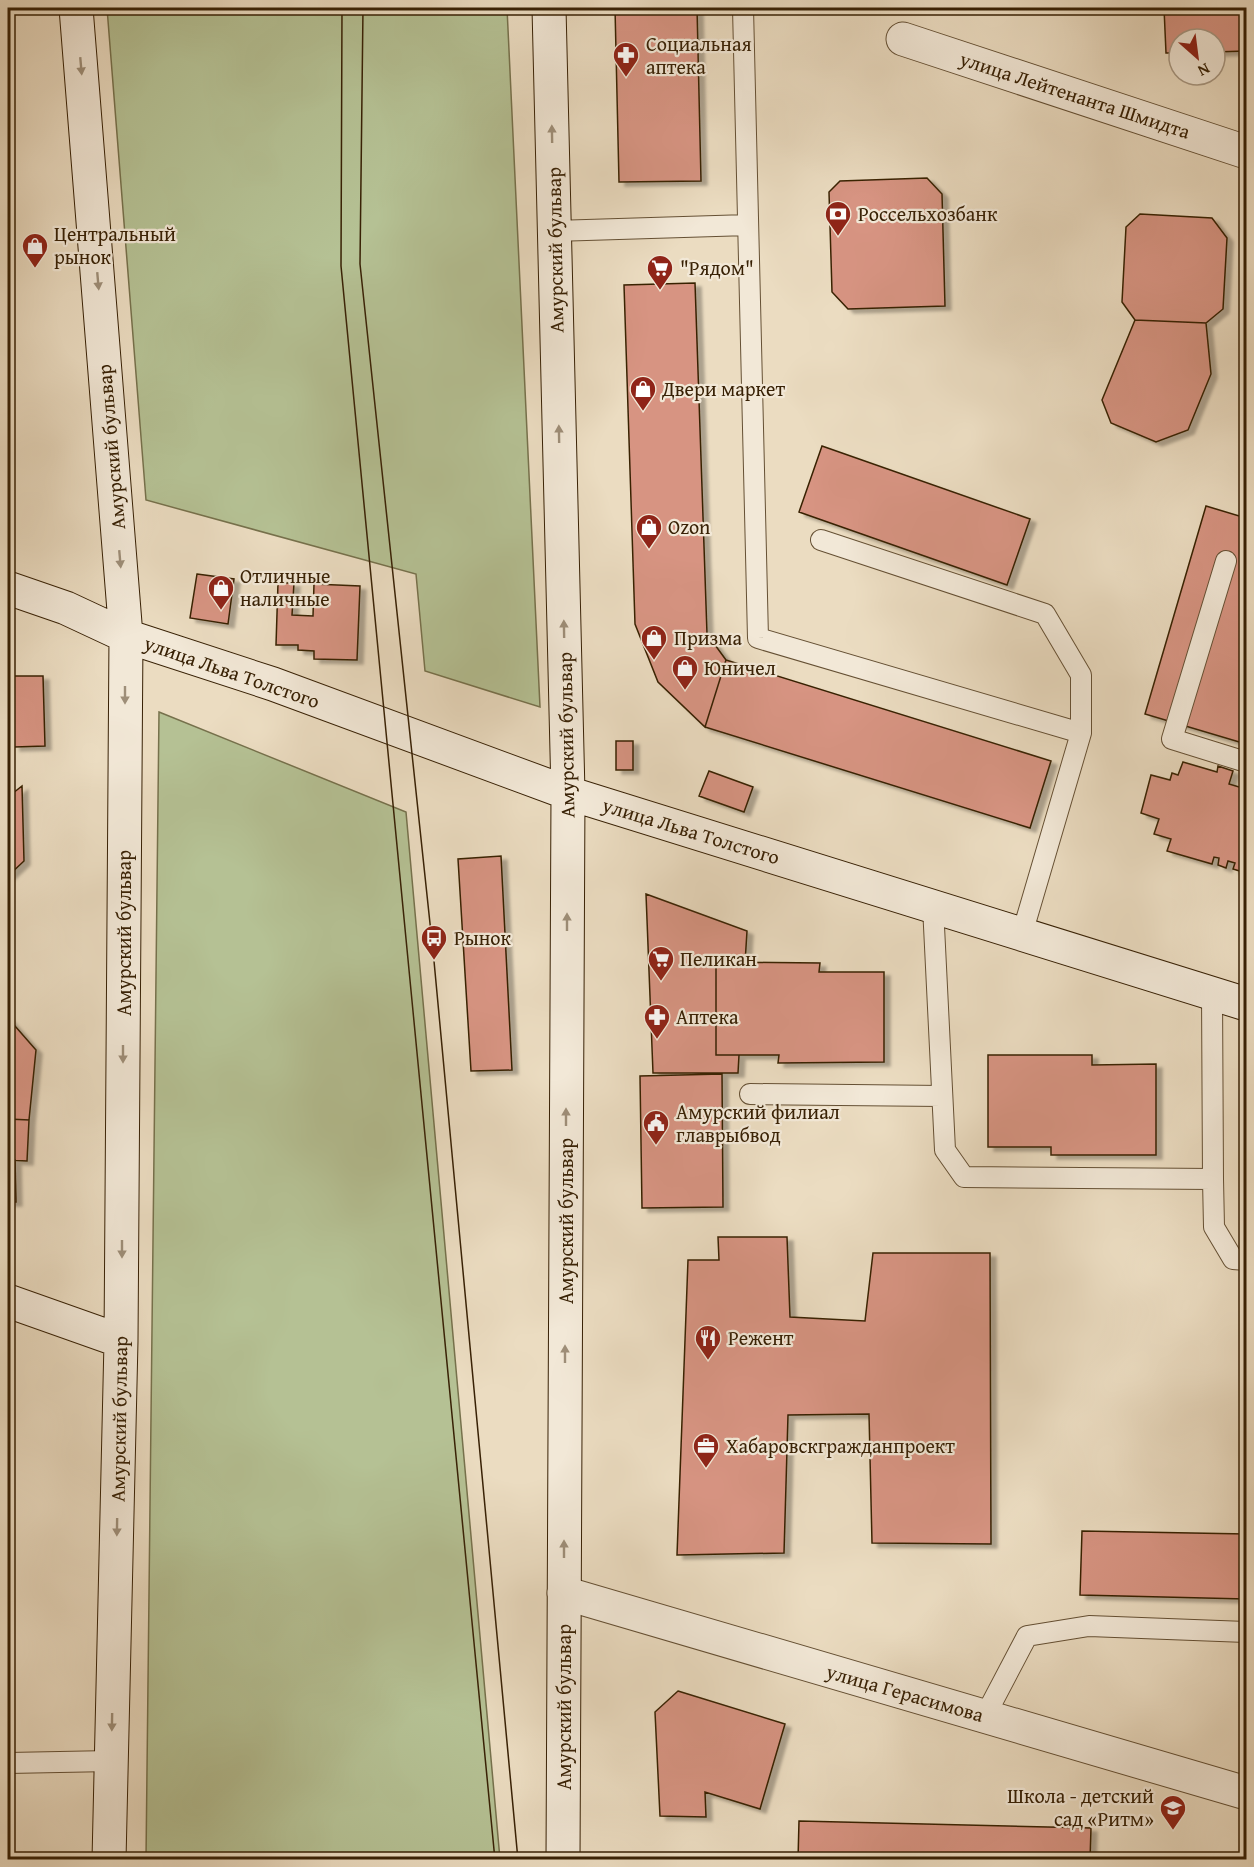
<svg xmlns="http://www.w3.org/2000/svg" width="1254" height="1867" viewBox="0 0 1254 1867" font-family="'Gentium Book Plus',serif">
	<defs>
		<filter id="shadow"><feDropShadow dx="6" dy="4" stdDeviation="1.5" flood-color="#0004"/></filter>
	</defs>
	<rect width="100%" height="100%" fill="#ebdcc1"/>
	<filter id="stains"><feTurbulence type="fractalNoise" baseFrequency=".00333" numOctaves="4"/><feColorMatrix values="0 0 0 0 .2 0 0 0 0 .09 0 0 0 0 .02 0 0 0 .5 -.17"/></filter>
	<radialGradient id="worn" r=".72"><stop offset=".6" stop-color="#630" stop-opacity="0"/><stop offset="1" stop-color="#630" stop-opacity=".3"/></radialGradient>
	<!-- green -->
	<path fill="#b5c194" stroke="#76714c" stroke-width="1.5" d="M107 8H507L540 707 425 671 416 574 146 500Z
		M159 712 406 812 500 1859H146Z"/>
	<!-- building -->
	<path fill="#d79482" stroke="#382105" stroke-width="1.5" filter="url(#shadow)" d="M615 8H697L701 181 619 182Z
		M1164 8H1244L1245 51 1215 52V39H1179V53H1166Z
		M927 178 942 194 945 306 848 309 832 292 829 192 840 181Z
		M1140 214 1212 218 1227 238 1223 309 1206 323 1135 320 1122 302 1126 227Z
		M695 283 707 634 726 660 705 727 658 682 635 624 624 285Z
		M1135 320 1206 323 1211 374 1188 430 1156 442 1111 423 1102 400Z
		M822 446 1030 519 1007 585 799 512Z
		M1206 506 1246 518V744L1145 714Z
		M197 574 234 579 228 624 190 618Z
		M278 583H294L292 615 313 616 314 584 360 586 357 660 314 659V651L298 650V645H276Z
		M726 660 1051 761 1030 828 705 727Z
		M8 676H43L45 746 14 747V705H8Z
		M616 741H633V770H616Z
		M1183 762 1217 772 1218 766 1233 771 1229 784 1246 789V873L1233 869 1235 863 1228 861 1226 868 1218 865 1219 858 1214 857 1212 864 1167 851 1171 839 1154 834 1159 819 1141 813 1151 775 1170 780 1172 773 1178 775Z
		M709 771 753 787 744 812 699 796Z
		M22 786 24 861 8 876V797Z
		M501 856 512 1070 471 1071 458 859Z
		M646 894 747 931 745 963 716 962V1055H739L738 1073H653Z
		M716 962 820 963 819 972H884V1062L778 1063 779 1055H716Z
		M8 1018 36 1050 29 1120 8 1119Z
		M988 1055H1092V1065L1156 1064V1155H1051V1147H988Z
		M722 1074 723 1207 642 1208 640 1076Z
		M8 1119 29 1120 27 1161 8 1160Z
		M8 1160H15L16 1202H8Z
		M718 1237H787L790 1317 865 1321 873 1253H990L991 1544 872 1543 869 1414 788 1415 784 1553 677 1555 688 1260H719Z
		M1082 1531 1246 1534V1599L1080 1595Z
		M678 1691 785 1724 760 1809 705 1792 706 1817 660 1816 655 1712Z
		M799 1821 1091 1828 1090 1860H798Z"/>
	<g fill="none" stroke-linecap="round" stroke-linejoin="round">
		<!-- lane casing -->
		<g stroke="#655034" stroke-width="22">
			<path id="lane" d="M743 8 758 638 1081 733 1022 934
				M554 231 748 225
				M821 540 1045 614 1081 675V733
				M1226 561 1172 739 1246 762
				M933 906 945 1150 964 1177 1213 1179 1214 1227 1233 1259 1246 1260
				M1212 993 1213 1179
				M750 1094 942 1096
				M985 1716 1027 1636 1089 1626 1246 1632
				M8 1763 111 1761"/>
		</g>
		<!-- street casing -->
		<g stroke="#655034" stroke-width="35">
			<path id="street" d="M903 39 1246 152
				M564 1593 1246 1793"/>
		</g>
		<!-- secondary casing -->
		<g stroke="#382105" stroke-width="35">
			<path id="secondary" d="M76 8 126 636 121 1341 109 1860
				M549 8 568 793 563 1860
				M8 588 66 608 126 636 273 684 568 793 1246 1004
				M8 1301 121 1341"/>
		</g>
		<!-- lane -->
		<use href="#lane" stroke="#f2e8d7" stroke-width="20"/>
		<!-- street -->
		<use href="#street" stroke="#f2e8d7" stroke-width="33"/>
		<!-- secondary -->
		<use href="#secondary" stroke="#f2e8d7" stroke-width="33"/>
		<!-- tram -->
		<path stroke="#382105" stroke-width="1.5" d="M342 8 341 266 495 1860
			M363 8 360 264 434 961 518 1860"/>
	</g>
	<!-- one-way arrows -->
	<defs><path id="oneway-solid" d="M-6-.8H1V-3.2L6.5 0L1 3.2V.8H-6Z" transform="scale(1.5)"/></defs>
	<g fill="#9e8e78">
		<use href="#oneway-solid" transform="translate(81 66) rotate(85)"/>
		<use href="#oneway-solid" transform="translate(552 134) rotate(-91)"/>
		<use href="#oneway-solid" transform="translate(98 281) rotate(85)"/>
		<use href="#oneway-solid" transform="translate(559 434) rotate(-91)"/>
		<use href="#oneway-solid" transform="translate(120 559) rotate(85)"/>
		<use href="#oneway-solid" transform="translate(564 629) rotate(-91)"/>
		<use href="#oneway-solid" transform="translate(125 695) rotate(90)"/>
		<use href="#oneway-solid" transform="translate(567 922) rotate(-90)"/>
		<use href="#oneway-solid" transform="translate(123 1054) rotate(90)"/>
		<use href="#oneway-solid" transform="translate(566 1117) rotate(-90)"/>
		<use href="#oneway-solid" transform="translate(122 1249) rotate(90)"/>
		<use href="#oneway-solid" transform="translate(565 1354) rotate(-90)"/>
		<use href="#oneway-solid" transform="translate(117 1527) rotate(91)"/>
		<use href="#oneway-solid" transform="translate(564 1549) rotate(-90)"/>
		<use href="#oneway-solid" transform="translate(112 1722) rotate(91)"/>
	</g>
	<!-- icons -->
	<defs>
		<g id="pharmacy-pin" transform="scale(1.35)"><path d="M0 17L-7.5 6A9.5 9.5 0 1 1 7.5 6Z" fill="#8f2418" stroke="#f2e8d7"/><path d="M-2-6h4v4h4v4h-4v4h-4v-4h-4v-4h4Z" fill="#fff"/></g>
		<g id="bank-pin" transform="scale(1.35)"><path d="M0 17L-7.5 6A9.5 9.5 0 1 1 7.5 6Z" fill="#8f2418" stroke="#f2e8d7"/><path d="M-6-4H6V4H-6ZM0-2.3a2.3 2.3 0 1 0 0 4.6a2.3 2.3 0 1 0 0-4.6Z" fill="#fff"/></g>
		<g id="shop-pin" transform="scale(1.35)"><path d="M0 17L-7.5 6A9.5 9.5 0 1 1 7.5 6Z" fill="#8f2418" stroke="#f2e8d7"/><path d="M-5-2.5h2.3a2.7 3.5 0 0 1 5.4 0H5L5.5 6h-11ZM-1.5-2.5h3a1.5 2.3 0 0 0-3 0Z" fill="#fff"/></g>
		<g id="supermarket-pin" transform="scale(1.35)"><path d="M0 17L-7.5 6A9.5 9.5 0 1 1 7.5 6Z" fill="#8f2418" stroke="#f2e8d7"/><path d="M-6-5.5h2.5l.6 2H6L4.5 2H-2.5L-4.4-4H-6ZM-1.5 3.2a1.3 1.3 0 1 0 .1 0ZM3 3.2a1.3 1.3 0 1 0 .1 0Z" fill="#fff"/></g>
		<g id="bus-pin" transform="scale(1.35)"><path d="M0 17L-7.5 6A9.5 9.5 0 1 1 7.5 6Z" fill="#8f2418" stroke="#f2e8d7"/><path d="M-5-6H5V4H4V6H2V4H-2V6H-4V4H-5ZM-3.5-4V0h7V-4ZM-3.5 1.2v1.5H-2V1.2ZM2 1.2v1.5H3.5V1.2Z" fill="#fff"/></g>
		<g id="civic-pin" transform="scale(1.35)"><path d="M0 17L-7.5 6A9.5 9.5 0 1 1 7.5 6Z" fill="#8f2418" stroke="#f2e8d7"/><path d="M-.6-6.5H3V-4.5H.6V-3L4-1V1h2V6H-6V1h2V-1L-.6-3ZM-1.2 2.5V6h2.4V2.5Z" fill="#fff"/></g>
		<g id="restaurant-pin" transform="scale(1.35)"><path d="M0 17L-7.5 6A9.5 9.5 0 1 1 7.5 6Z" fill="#8f2418" stroke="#f2e8d7"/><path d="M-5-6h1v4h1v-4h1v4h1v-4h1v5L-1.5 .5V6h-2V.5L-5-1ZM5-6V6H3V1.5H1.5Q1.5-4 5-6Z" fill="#fff"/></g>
		<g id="office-pin" transform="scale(1.35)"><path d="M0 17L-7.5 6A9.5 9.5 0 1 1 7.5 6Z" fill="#8f2418" stroke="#f2e8d7"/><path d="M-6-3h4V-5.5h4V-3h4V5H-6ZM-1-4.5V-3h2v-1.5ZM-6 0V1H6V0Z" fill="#fff"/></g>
		<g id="school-pin" transform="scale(1.35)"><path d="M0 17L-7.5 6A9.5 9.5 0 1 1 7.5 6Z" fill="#8f2418" stroke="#f2e8d7"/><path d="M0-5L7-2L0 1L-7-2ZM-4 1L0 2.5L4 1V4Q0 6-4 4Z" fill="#fff"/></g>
	</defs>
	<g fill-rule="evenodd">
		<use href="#pharmacy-pin" x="626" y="55"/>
		<use href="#bank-pin" x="838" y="214"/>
		<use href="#shop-pin" x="35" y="246"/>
		<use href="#supermarket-pin" x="660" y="268"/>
		<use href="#shop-pin" x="643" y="389"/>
		<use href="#shop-pin" x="649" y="527"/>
		<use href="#shop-pin" x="221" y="588"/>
		<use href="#shop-pin" x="654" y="638"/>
		<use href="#shop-pin" x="685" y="668"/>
		<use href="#bus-pin" x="434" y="938"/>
		<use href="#supermarket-pin" x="661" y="959"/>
		<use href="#pharmacy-pin" x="657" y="1017"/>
		<use href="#civic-pin" x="656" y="1123"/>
		<use href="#restaurant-pin" x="708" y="1338"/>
		<use href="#office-pin" x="706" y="1446"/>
		<use href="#school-pin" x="1173" y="1808"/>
	</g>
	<g text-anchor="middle" stroke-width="4.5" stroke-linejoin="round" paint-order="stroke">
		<!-- poi labels -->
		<g font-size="20" fill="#382105" stroke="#f2e8d7" text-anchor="start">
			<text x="646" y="51">Социальная<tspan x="646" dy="23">аптека</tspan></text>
			<text x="858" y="221">Россельхозбанк</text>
			<text x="54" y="241">Центральный<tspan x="54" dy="23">рынок</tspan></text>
			<text x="680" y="275">"Рядом"</text>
			<text x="662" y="396">Двери маркет</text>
			<text x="668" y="534">Ozon</text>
			<text x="240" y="583">Отличные<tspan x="240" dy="23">наличные</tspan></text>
			<text x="674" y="645">Призма</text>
			<text x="704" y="675">Юничел</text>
			<text x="454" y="945">Рынок</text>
			<text x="680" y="966">Пеликан</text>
			<text x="676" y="1024">Аптека</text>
			<text x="676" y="1119">Амурский филиал<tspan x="676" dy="23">главрыбвод</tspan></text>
			<text x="728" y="1345">Режент</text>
			<text x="726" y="1453">Хабаровскгражданпроект</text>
			<text x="1154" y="1803" text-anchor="end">Школа - детский<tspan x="1154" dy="23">сад «Ритм»</tspan></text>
		</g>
		<!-- street labels -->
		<g font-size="20" fill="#382105" stroke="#f2e8d7">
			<text transform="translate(1075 95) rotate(18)" y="7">улица Лейтенанта Шмидта</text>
			<text transform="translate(555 250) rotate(-91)" y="7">Амурский бульвар</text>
			<text transform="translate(111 447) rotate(-95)" y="7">Амурский бульвар</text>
			<text transform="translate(232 672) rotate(19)" y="7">улица Льва Толстого</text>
			<text transform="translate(566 735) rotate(-91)" y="7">Амурский бульвар</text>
			<text transform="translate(691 831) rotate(17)" y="7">улица Льва Толстого</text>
			<text transform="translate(124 933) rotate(-90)" y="7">Амурский бульвар</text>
			<text transform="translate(566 1221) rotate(-90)" y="7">Амурский бульвар</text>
			<text transform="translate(119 1419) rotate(-89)" y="7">Амурский бульвар</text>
			<text transform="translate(905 1693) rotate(16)" y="7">улица Герасимова</text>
			<text transform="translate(564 1707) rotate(-90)" y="7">Амурский бульвар</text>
		</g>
	</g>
	<!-- margin -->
	<rect width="1254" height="1867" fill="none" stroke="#ebdcc1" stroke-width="30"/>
	<rect x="9" y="9" width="1236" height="1849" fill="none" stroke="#382105" stroke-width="3"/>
	<rect x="15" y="15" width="1224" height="1837" fill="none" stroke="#382105" stroke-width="1.5"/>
	<!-- north arrow -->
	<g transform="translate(1197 57) rotate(152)"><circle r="28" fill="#f2e8d7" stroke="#a89883" stroke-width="1.5"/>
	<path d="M0-4.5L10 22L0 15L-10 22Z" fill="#8f2418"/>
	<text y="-9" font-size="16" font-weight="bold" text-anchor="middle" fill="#382105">N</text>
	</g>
	<rect width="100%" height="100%" filter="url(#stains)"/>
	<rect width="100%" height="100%" fill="url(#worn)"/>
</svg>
